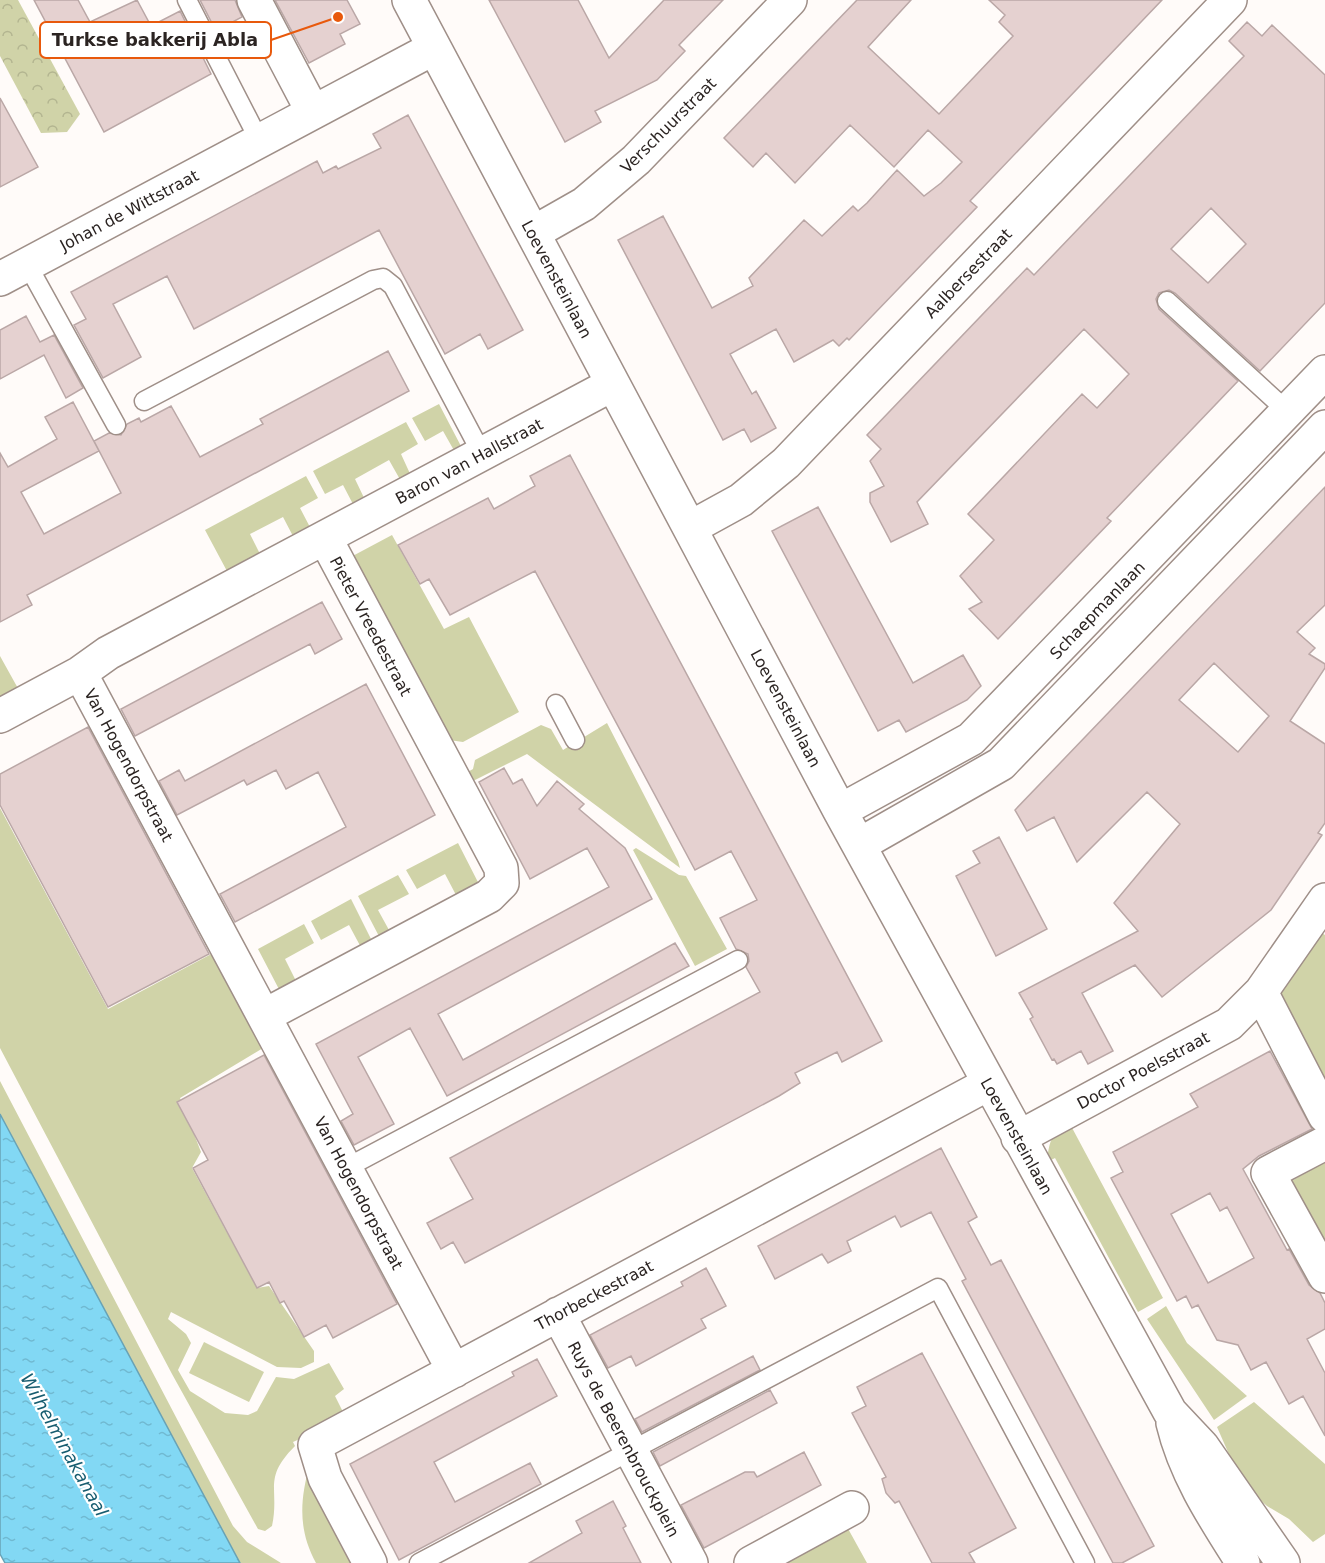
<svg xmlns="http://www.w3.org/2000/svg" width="1325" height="1563" viewBox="0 0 1325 1563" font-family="'DejaVu Sans',sans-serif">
	<defs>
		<pattern id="forest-crowns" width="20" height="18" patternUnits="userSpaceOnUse" patternTransform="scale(1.5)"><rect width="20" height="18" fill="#d0d3a8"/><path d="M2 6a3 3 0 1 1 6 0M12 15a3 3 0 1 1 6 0" fill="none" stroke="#b3b590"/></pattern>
		<pattern id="water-ripples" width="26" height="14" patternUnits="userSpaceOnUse" patternTransform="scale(1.5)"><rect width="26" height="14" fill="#82d8f4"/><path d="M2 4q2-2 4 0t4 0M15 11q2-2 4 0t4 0" fill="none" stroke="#70b9d1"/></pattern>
	</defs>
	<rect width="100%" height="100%" fill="#fffbf9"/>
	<!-- green -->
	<path fill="#d0d3a8" d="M439 404 463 450 456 454 443 431 425 441 412 418Z
		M406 422 418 444 401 454 412 478 402 483 389 460 355 479 366 502 355 508 343 485 325 494 313 471Z
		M306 476 318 498 300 508 312 531 295 540 283 517 250 534 262 558 228 573 205 530Z
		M392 535 444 629 469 617 519 712 463 742 449 740 347 559Z
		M0 656 20 692 0 703Z
		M607 723 678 861 680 868 527 754 467 784 466 773 473 769 475 760 541 725 551 729 563 750Z
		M0 808 108 1009 217 951 268 1045 180 1098 201 1152 192 1168 257 1288 269 1286 314 1351V1362L301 1368 277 1367 171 1312 168 1319 186 1334 191 1343 178 1370 190 1391 225 1413 248 1415 257 1411 276 1377 294 1379 329 1363 344 1389 335 1396 346 1418 293 1442 295 1446C262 1479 280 1488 272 1526L265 1531 258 1529 172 1374 0 1048Z
		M458 843 482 890 456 895 445 874 417 889 406 870Z
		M636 848 679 875 686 876 727 949 695 966 633 850Z
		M398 875 409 894 378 910 389 930 382 942 358 896Z
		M351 899 375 947 364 953 349 925 321 940 311 921Z
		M304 924 314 943 285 959 299 987 282 995 258 949Z
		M1313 927 1325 935V1084L1273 983Z
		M0 1081 233 1526 247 1542 281 1563H240L0 1114Z
		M1070 1124 1163 1298 1138 1312 1055 1158 1047 1162C1049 1142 1051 1132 1070 1124Z
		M1325 1161V1245L1290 1182Z
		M1166 1306 1187 1343 1247 1396 1214 1420 1147 1319Z
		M204 1342 264 1372 249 1402 189 1373Z
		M1254 1402 1325 1464V1534L1313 1542 1289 1519 1267 1506 1242 1484 1217 1427Z
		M309 1467 362 1563H316C298 1530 300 1501 309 1467Z
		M846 1525 867 1563H776Z"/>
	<!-- forest -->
	<path fill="url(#forest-crowns)" d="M0 0H18L80 114 67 132 41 133 0 56Z"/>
	<!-- water -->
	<path fill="url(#water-ripples)" stroke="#68a2b5" stroke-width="1.5" d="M0 1114 240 1563H5L0 1554Z"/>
	<!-- building -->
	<path fill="#e5d1d0" stroke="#baa7a6" stroke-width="1.5" fill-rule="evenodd" d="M34 0H78L90 22 137 0 151 26 180 11 211 74 104 132Z
		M200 0H235L242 17 216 31Z
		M275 0H347L360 24 340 34 345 44 309 63Z
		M489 0H578L609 58 664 0H723L679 45 685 51 657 80 595 111 601 122 565 142Z
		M857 0H911L868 47 939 114 1013 36 999 22 1005 15 989 0H1162L970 201 977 207 849 340 847 338 839 346 833 340 794 362 776 329 730 354 752 394 756 391 776 428 751 442 744 429 723 440 618 240 663 216 712 308 753 286 749 278 804 220 822 236 853 206 858 211 867 203 897 170 924 196 941 183 962 162 928 130 894 167 850 125 795 183 766 153 753 167 724 138Z
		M1247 22 1262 36 1272 25 1325 75V303L1260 371 1175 293 1169 290 1159 293 1156 299 1159 309 1238 381 1107 518 1111 521 998 639 969 609 982 602 960 576 994 540 968 514 1082 394 1097 408 1129 374 1084 329 917 502 928 524 891 542 870 502V493L884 486 870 461 881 449 867 435 1027 268 1034 275 1244 56 1229 41ZM1211 208 1246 244 1208 283 1171 249Z
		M0 98 38 167 0 187Z
		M408 115 523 330 488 349 480 334 445 354 379 230 194 329 167 276 113 304 141 357 103 378 74 325 86 319 71 292 317 161 323 173 336 166 338 169 381 148 373 134Z
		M26 316 40 342 54 335 83 388 66 398 44 355 0 379V330Z
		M388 351 409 391 27 595 32 605 0 622V453L8 467 57 439 45 417 73 402 99 451 21 492 44 534 121 493 94 441 109 433 121 435 127 424 139 418 141 422 171 406 200 457 263 424 260 419Z
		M570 455 882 1041 842 1062 837 1052 795 1073 800 1083 779 1096 465 1263 453 1242 441 1249 427 1223 473 1199 450 1158 760 992 746 967 749 961 748 954 736 949 720 918 757 900 731 851 695 870 535 571 450 615 429 579 420 584 398 545 488 498 494 509 535 486 530 476Z
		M1325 487V605L1297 632 1315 648 1309 654 1325 664V668L1290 721 1325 744V823L1318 833 1322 835 1271 910 1162 997 1135 965 1082 993 1113 1051 1088 1064 1081 1051 1057 1064 1054 1059 1052 1060 1030 1019 1033 1017 1019 993 1138 931 1114 903 1180 824 1147 792 1077 862 1054 817 1027 831 1015 810ZM1214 663 1269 716 1238 752 1179 700Z
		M818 507 913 683 963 655 981 686 967 700 906 732 899 720 878 731 772 531Z
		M322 602 342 639 315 654 310 644 135 736 121 709Z
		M366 684 435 815 235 922 220 894 346 827 318 772 286 789 276 770 247 785 244 780 177 815 159 781 179 770 185 781Z
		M88 727 209 954 108 1007 0 805V774Z
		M504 768 513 784 522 779 537 806 557 781 584 804 579 809 625 848 652 899 438 1014 463 1060 675 943 689 966 447 1096 410 1028 358 1057 394 1124 354 1145 341 1121 353 1114 316 1044 609 887 587 848 530 879 479 782Z
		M999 837 1047 929 996 956 956 876 980 863 973 851Z
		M1270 1051 1312 1129 1259 1156 1243 1169 1287 1250 1289 1249 1309 1285 1320 1293 1325 1303V1329L1307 1339 1325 1373V1436L1303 1396 1289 1404 1266 1362 1251 1370 1238 1345 1217 1340 1198 1305 1192 1308 1186 1296 1177 1301 1111 1178 1123 1172 1113 1152 1198 1107 1190 1094ZM1210 1193 1220 1211 1227 1207 1254 1258 1208 1283 1171 1214Z
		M264 1055 397 1304 333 1338 326 1325 304 1337 284 1301 280 1303 269 1282 257 1288 193 1168 208 1160 177 1102Z
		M941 1148 977 1217 968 1222 991 1265 1001 1260 1154 1546 1122 1563H1113L962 1281 966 1279 931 1212 901 1227 895 1216 847 1241 851 1251 828 1263 822 1254 775 1279 758 1246Z
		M706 1268 726 1306 701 1319 706 1328 636 1366 631 1356 608 1368 590 1335 683 1286 681 1282Z
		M922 1353 1016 1528 969 1553 975 1563H932L899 1501 895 1503 886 1493 882 1479 886 1477 852 1413 866 1406 857 1387Z
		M753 1356 760 1370 642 1432 635 1419Z
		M537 1359 557 1396 434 1462 455 1502 530 1463 541 1484 399 1560 350 1464 514 1376 512 1372Z
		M770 1390 777 1403 660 1466 653 1452Z
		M804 1452 821 1485 704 1548 681 1505 745 1472H754L757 1477Z
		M613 1501 626 1526 623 1528 641 1563H529L582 1533 576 1521Z"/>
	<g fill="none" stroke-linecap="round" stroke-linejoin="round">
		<!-- lane casing -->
		<g stroke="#9f8f88" stroke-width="21">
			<path id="lane" d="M187 0 259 140
				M27 264 116 425
				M1167 301 1287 411
				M144 401 373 280 383 278 393 286 482 454
				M556 704 575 740
				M346 1168 738 960
				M419 1563 938 1288 1085 1563"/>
		</g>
		<!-- street casing -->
		<g stroke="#9f8f88" stroke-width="36">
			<path id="street" d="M254 0 313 112
				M409 0 840 811 1170 1412 1202 1446 1283 1563
				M533 233 584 204 636 160 790 0
				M0 279 434 48
				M690 528 741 500 786 463 1230 0
				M80 673 454 1371
				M0 716 80 673 108 653 613 384
				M840 811 971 739 1325 372
				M859 845 1001 764 1325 427
				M1261 992 1325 1116
				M264 1016 489 896 502 883 501 868 325 538
				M1018 1138 1229 1024 1261 992 1325 900
				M1325 1143 1268 1173 1325 1276
				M558 1314 691 1563
				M1173 1423C1185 1474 1215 1519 1243 1563
				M370 1563 325 1478 315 1445 988 1084
				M751 1563 852 1508"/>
		</g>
		<!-- lane -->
		<use href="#lane" stroke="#fff" stroke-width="18"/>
		<!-- street -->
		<use href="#street" stroke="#fff" stroke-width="33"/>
	</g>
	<g text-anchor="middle" stroke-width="4.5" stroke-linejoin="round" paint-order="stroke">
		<!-- street labels -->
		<g font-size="16" fill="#2b2422" stroke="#fff">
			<text transform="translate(668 125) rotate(-45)" y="6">Verschuurstraat</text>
			<text transform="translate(129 210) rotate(-28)" y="6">Johan de Wittstraat</text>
			<text transform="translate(968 273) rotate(-46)" y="6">Aalbersestraat</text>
			<text transform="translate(557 279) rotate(62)" y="6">Loevensteinlaan</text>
			<text transform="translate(469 461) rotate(-28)" y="6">Baron van Hallstraat</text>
			<text transform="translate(1097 610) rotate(-46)" y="6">Schaepmanlaan</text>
			<text transform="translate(371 626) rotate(62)" y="6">Pieter Vreedestraat</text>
			<text transform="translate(786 708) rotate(62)" y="6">Loevensteinlaan</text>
			<text transform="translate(129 765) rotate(62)" y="6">Van Hogendorpstraat</text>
			<text transform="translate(1143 1070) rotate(-28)" y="6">Doctor Poelsstraat</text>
			<text transform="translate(1017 1136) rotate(61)" y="6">Loevensteinlaan</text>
			<text transform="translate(359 1193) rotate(62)" y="6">Van Hogendorpstraat</text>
			<text transform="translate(594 1295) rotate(-28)" y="6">Thorbeckestraat</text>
			<text transform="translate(624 1439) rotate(62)" y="6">Ruys de Beerenbrouckplein</text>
		</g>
		<!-- water labels -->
		<g font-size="18" font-style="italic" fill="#175d70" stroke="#fff">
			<text transform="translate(64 1445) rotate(61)" y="6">Wilhelminakanaal</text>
		</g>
	</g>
	<!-- callouts -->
	<path fill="none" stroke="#e8590c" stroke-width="2" d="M338 17L271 40"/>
	<circle fill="#e8590c" stroke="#fff" stroke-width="2" cx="338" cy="17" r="6"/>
	<rect fill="#fff" stroke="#e8590c" stroke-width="2" x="40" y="22" width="231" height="36" rx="6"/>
	<g font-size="18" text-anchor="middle" font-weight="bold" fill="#2b2422">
		<text x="155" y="46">Turkse bakkerij Abla</text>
	</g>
</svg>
